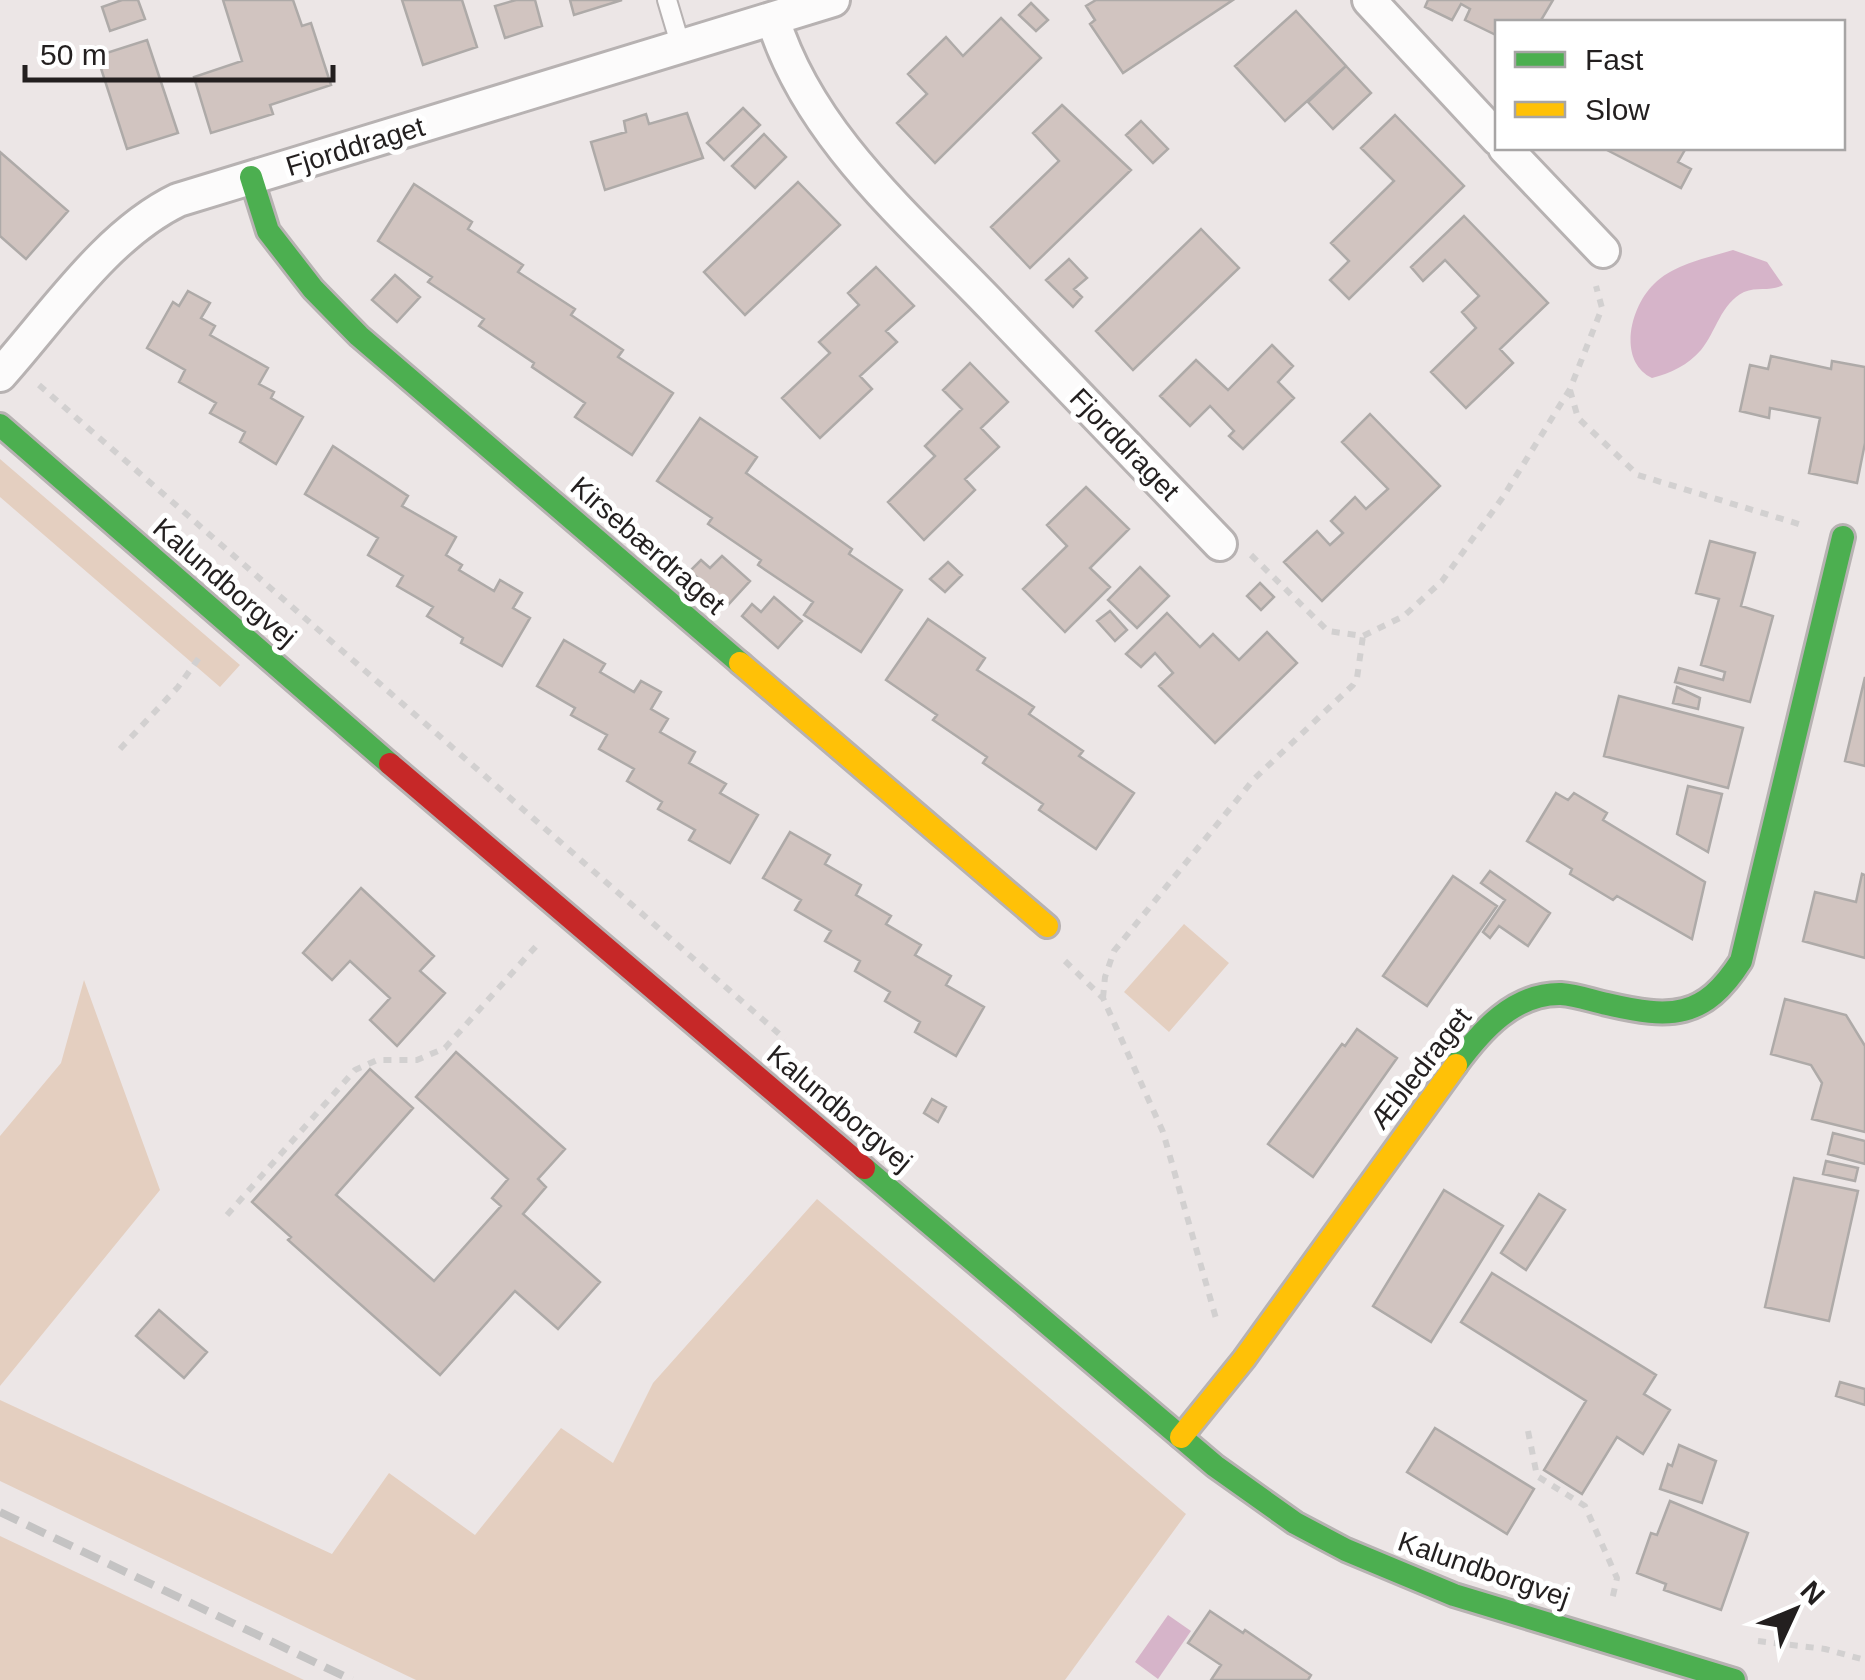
<svg xmlns="http://www.w3.org/2000/svg" width="1865" height="1680" viewBox="0 0 1865 1680" font-family="Arial,sans-serif">
	<rect width="100%" height="100%" fill="#ece6e6"/>
	<!-- green -->
	<path fill="#e4cfc0" d="M0 459 240 665 220 687 0 497Z
		M1184 924 1229 963 1169 1032 1124 992Z
		M84 980 160 1190 0 1386V1136L61 1063Z
		M817 1199 1186 1514 1065 1680H416L0 1481V1400L332 1554 389 1473 475 1535 561 1428 613 1463 653 1383Z
		M0 1536 304 1680H0Z"/>
	<!-- water -->
	<path fill="#d6b4c9" d="M1733 250 1767 262 1783 285C1770 292 1758 286 1744 292 1721 303 1716 332 1701 350 1688 365 1671 373 1652 378 1617 361 1630 307 1654 284 1674 264 1707 258 1733 250Z
		M1168 1615 1191 1631 1158 1679 1135 1662Z"/>
	<!-- building -->
	<path fill="#d1c4c0" stroke="#aeaaa8" stroke-width="2.5" d="M122 0H138L145 19 110 31 102 7Z
		M223 0H293L302 26 311 23 331 85 270 105 273 114 211 133 194 77 242 61Z
		M402 0H462L477 47 423 65Z
		M516 0H535L542 26 505 38 495 6Z
		M570 0H622L574 15Z
		M1096 0H1233L1123 73 1090 24 1095 20 1086 6Z
		M1428 0H1553L1540 22H1498V36L1465 20 1470 9 1461 4 1452 20 1425 7Z
		M1031 3 1048 20 1036 31 1019 15Z
		M1296 11 1346 66 1285 121 1235 66Z
		M1001 18 1041 58 935 163 897 123 927 94 908 74 946 37 963 56Z
		M147 40 178 133 127 149 97 56Z
		M1346 66 1371 93 1333 129 1308 102Z
		M1062 105 1131 170 1030 268 991 227 1059 161 1033 133Z
		M743 108 760 125 724 160 707 143Z
		M687 113 703 158 605 190 591 142 626 132 624 121 646 114 649 124Z
		M1395 115 1464 186 1349 299 1330 280 1349 261 1331 243 1394 181 1361 148Z
		M1141 121 1168 149 1153 163 1126 135Z
		M764 134 786 157 755 188 732 166Z
		M1603 148H1686L1678 162 1691 169 1681 188Z
		M0 152 68 211 26 259 0 236Z
		M798 182 840 225 745 315 704 272Z
		M414 184 472 222 468 229 523 265 518 272 575 309 571 315 623 350 618 357 673 393 632 455 575 417 585 403 532 367 534 363 479 326 484 319 428 282 432 277 378 241Z
		M1464 216 1548 303 1500 349 1513 363 1466 408 1431 372 1476 328 1462 312 1479 296 1445 260 1423 281 1411 267Z
		M1201 229 1239 268 1133 370 1096 331Z
		M1069 259 1087 278 1074 289 1082 297 1073 307 1046 280Z
		M876 267 914 306 886 331 897 342 860 376 872 389 820 438 782 398 830 353 819 342 859 305 848 293Z
		M395 275 420 297 397 322 372 300Z
		M188 291 210 303 201 318 215 326 210 335 268 368 259 384 274 392 271 398 303 417 276 464 240 442 245 432 210 413 216 403 179 382 185 370 147 348 173 302 179 306Z
		M1272 345 1293 366 1278 382 1294 398 1243 449 1229 436 1234 431 1210 406 1190 426 1160 396 1196 360 1228 390Z
		M1771 356 1831 369 1832 361 1865 367V443L1857 483 1809 473 1820 418 1770 408 1769 418 1740 411 1750 365 1768 369Z
		M970 363 1008 402 981 428 999 447 965 479 975 490 924 540 888 502 935 456 925 446 962 409 943 390Z
		M1370 414 1440 486 1322 601 1284 562 1317 531 1330 545 1343 533 1331 521 1355 497 1366 509 1388 489 1342 442Z
		M700 418 757 457 746 473 852 549 849 554 902 590 861 652 804 615 813 602 758 565 761 560 708 524 712 518 657 481Z
		M333 446 408 496 402 506 456 537 446 555 462 565 459 570 494 591 500 580 522 593 513 608 530 618 502 666 461 643 463 638 427 616 433 607 397 586 403 576 368 555 378 538 305 494Z
		M1086 487 1129 529 1090 568 1110 587 1065 632 1023 589 1067 546 1047 525Z
		M1710 541 1755 553 1741 606 1773 616 1750 702 1675 682 1679 668 1723 680 1725 672 1701 665 1719 599 1696 593Z
		M722 556 750 581 728 605 690 571 701 560 710 568Z
		M948 562 962 575 945 592 930 579Z
		M1140 567 1169 596 1137 628 1108 600Z
		M1260 583 1274 597 1261 610 1247 596Z
		M774 597 802 621 778 648 742 616 752 604 761 612Z
		M1110 611 1127 630 1115 641 1097 621Z
		M1167 613 1200 647 1213 634 1239 660 1267 632 1297 663 1215 743 1159 686 1173 673 1155 653 1141 667 1126 654Z
		M928 619 985 658 977 670 1034 707 1029 714 1083 751 1079 756 1134 793 1096 849 1039 810 1043 804 983 763 987 757 933 720 937 715 886 680Z
		M564 640 605 664 600 672 634 692 641 681 661 692 651 709 668 719 660 732 695 752 689 763 726 784 720 793 758 815 730 863 689 840 695 830 658 809 662 802 627 781 634 769 599 749 607 735 571 715 575 708 537 686Z
		M1865 677V766L1845 761Z
		M1677 687 1700 698 1698 709 1673 703Z
		M1619 696 1743 728 1728 788 1604 756Z
		M1688 786 1722 794 1708 852 1677 834Z
		M1556 793 1568 800 1574 793 1607 813 1603 820 1705 882 1692 939 1617 896 1613 900 1570 874 1572 869 1527 841Z
		M790 832 830 855 825 864 861 885 856 895 891 916 886 924 921 945 915 955 951 976 946 985 984 1007 956 1056 915 1032 920 1022 885 1001 890 992 855 971 860 961 825 941 831 931 795 910 801 900 763 878Z
		M1490 871 1550 913 1528 946 1499 926 1490 938 1483 932 1505 900 1481 883Z
		M1862 874 1865 875V958L1803 941 1815 892 1856 902Z
		M1453 876 1497 906 1427 1006 1383 976Z
		M361 888 434 956 420 971 445 993 397 1046 370 1020 390 998 350 961 332 980 303 953Z
		M1785 999 1846 1015 1865 1046V1132L1812 1119 1822 1083 1811 1065 1771 1054Z
		M1357 1029 1397 1058 1313 1177 1268 1144 1342 1044 1345 1046Z
		M456 1052 565 1149 538 1179 546 1187 523 1214 600 1282 558 1329 515 1291 440 1375 288 1240 291 1237 252 1202 370 1069 413 1108 336 1195 434 1281 501 1206 492 1198 508 1179 416 1097Z
		M932 1099 946 1107 938 1122 924 1113Z
		M1833 1133 1865 1141V1164L1828 1154Z
		M1826 1161 1858 1168 1855 1181 1823 1174Z
		M1794 1178 1858 1191 1829 1321 1765 1307Z
		M1444 1190 1503 1226 1431 1342 1373 1306Z
		M1539 1194 1565 1210 1526 1270 1501 1253Z
		M1492 1273 1656 1375 1644 1394 1670 1410 1643 1454 1617 1437 1582 1494 1544 1470 1586 1401 1461 1322Z
		M159 1310 207 1352 184 1378 136 1336Z
		M1840 1382 1865 1389V1405L1836 1396Z
		M1435 1428 1534 1489 1507 1534 1407 1472Z
		M1679 1445 1716 1461 1702 1503 1660 1489 1668 1464 1672 1466Z
		M1670 1501 1748 1533 1721 1610 1664 1590 1666 1584 1637 1573 1651 1533 1657 1535Z
		M1210 1611 1243 1633 1245 1630 1311 1675 1308 1680H1211L1221 1665 1188 1643Z"/>
	<g fill="none" stroke-linecap="round" stroke-linejoin="round">
		<!-- lane casing -->
		<g stroke="#b7b2b2" stroke-width="22">
			<path id="lane" d="M667 0 681 47"/>
		</g>
		<!-- street casing -->
		<g stroke="#b7b2b2" stroke-width="38">
			<path id="street" d="M1369 0 1498 139
				M773 19C809 136 910 220 993 307 1068 385 1144 465 1220 544
				M1505 148 1603 251
				M0 375C52 317 107 234 178 200L833 0"/>
		</g>
		<!-- fast casing -->
		<g stroke="#b7b2b2" stroke-width="28">
			<path id="fast" d="M251 177 268 231 313 289 359 336 740 663
				M0 425 390 764
				M1456 1065C1481 1031 1514 993 1561 994 1576 995 1593 1001 1607 1004 1671 1019 1704 1019 1741 961L1843 537
				M864 1168 1215 1466 1295 1523 1346 1550 1454 1595 1734 1680"/>
		</g>
		<!-- slow casing -->
		<g stroke="#b7b2b2" stroke-width="28">
			<path id="slow" d="M740 663 1047 926
				M1181 1437 1244 1359 1456 1065"/>
		</g>
		<!-- jam casing -->
		<g stroke="#b7b2b2" stroke-width="28">
			<path id="jam" d="M390 764 864 1168"/>
		</g>
		<!-- path -->
		<path stroke="#d2d0d0" stroke-width="6" stroke-dasharray="8 8" stroke-linecap="butt" d="M39 385 785 1039
			M1570 390 1578 418 1638 475 1802 525
			M1251 555 1328 631 1363 636 1404 616 1442 581 1503 497 1570 389 1602 308 1596 286
			M120 749 178 687 201 655
			M1065 961 1103 998 1163 1132 1217 1322
			M1103 998 1105 977 1114 951 1254 779 1353 685 1357 678 1363 636
			M227 1215 355 1070 377 1060H417L445 1048 538 944
			M1528 1431 1537 1476 1585 1506 1617 1578 1612 1600
			M1758 1641 1825 1649 1865 1660"/>
		<!-- lane -->
		<use href="#lane" stroke="#fcfbfb" stroke-width="18"/>
		<!-- street -->
		<use href="#street" stroke="#fcfbfb" stroke-width="32"/>
		<!-- fast -->
		<use href="#fast" stroke="#4caf50" stroke-width="22"/>
		<!-- slow -->
		<use href="#slow" stroke="#ffc107" stroke-width="22"/>
		<!-- jam -->
		<use href="#jam" stroke="#c62828" stroke-width="22"/>
		<!-- rail -->
		<path stroke="#c4c3c3" stroke-width="8" stroke-dasharray="20 10" stroke-linecap="butt" d="M0 1512 352 1680"/>
	</g>
	<g text-anchor="middle" stroke-width="10" stroke-linejoin="round" paint-order="stroke">
		<!-- street labels -->
		<g font-size="28" fill="#231f1f" stroke="#fff">
			<text transform="translate(355 146) rotate(-17)" y="10">Fjorddraget</text>
			<text transform="translate(1125 444) rotate(46)" y="10">Fjorddraget</text>
			<text transform="translate(648 545) rotate(41)" y="10">Kirsebærdraget</text>
			<text transform="translate(225 582) rotate(41)" y="10">Kalundborgvej</text>
			<text transform="translate(1420 1068) rotate(-52)" y="10">Æbledraget</text>
			<text transform="translate(840 1108) rotate(40)" y="10">Kalundborgvej</text>
			<text transform="translate(1484 1569) rotate(19)" y="10">Kalundborgvej</text>
		</g>
	</g>
	<!-- legend -->
	<rect x="1495" y="20" width="350" height="130" fill="#ffffff" stroke="#a7a5a5" stroke-width="2.5"/>
	<rect x="1515" y="52" width="50" height="15" fill="#4caf50" stroke="#a7a5a5" stroke-width="2.5"/>
	<text x="1585" y="70" font-size="30" fill="#231f1f">Fast</text>
	<rect x="1515" y="102" width="50" height="15" fill="#ffc107" stroke="#a7a5a5" stroke-width="2.5"/>
	<text x="1585" y="120" font-size="30" fill="#231f1f">Slow</text>
	<!-- north arrow -->
	<g transform="translate(1795 1610) rotate(46)" stroke="#ffffff" stroke-width="8" paint-order="stroke">
	<path d="M0-8L18 38L0 25L-18 38Z" fill="#231f1f"/>
	<text y="-15" font-size="28" font-weight="bold" text-anchor="middle" fill="#231f1f">N</text>
	</g>
	<!-- scale -->
	<path d="M25 65v15h308v-15" fill="none" stroke="#231f1f" stroke-width="5"/>
	<text x="40" y="65" font-size="30" fill="#231f1f" stroke="#ffffff" stroke-width="8" paint-order="stroke">50 m</text>
</svg>
